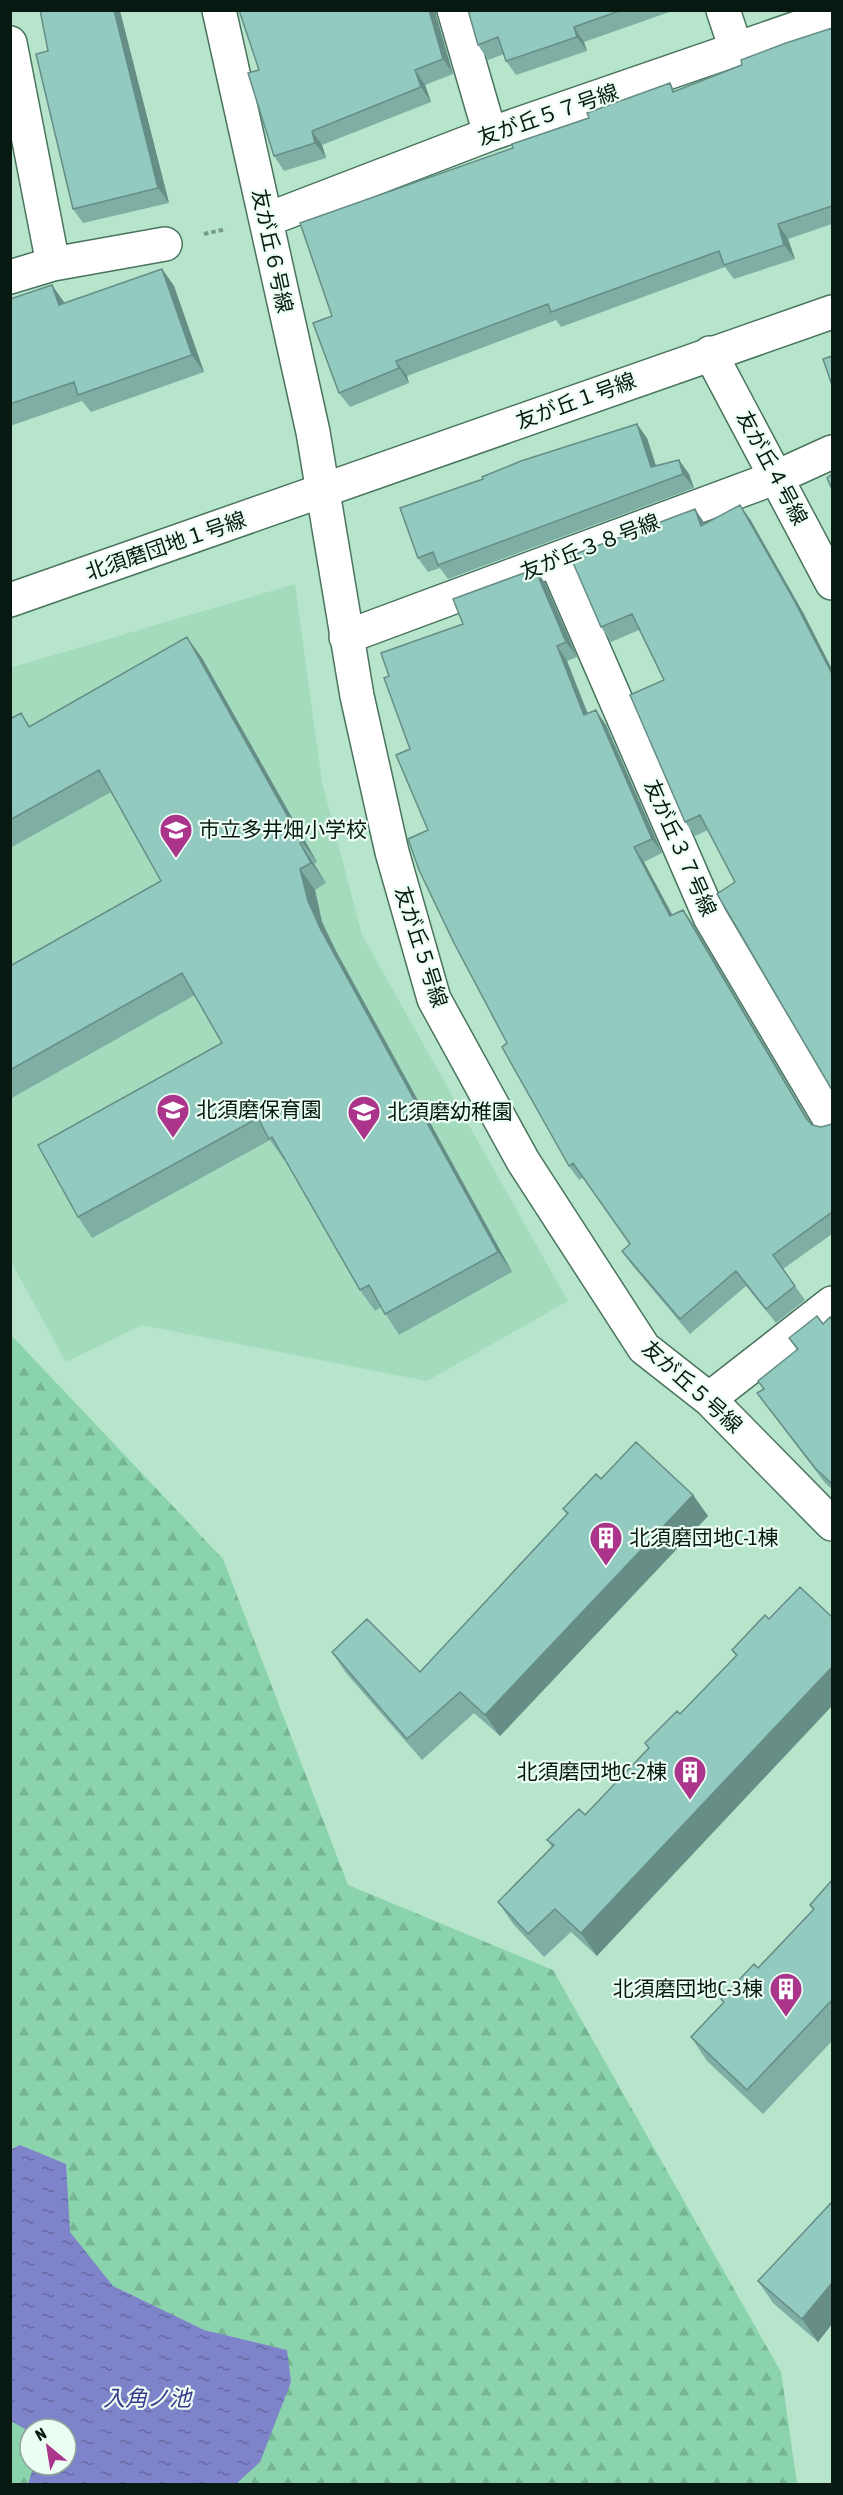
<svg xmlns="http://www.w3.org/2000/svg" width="843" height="2495" viewBox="0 0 843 2495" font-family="'Asap Condensed','Noto Sans JP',sans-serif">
	<defs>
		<pattern id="forest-firs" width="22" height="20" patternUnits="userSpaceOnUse" patternTransform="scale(1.5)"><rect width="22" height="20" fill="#8ad3ad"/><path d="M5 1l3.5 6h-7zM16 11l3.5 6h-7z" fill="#76b594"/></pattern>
		<pattern id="water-ripples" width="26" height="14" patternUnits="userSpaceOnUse" patternTransform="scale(1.5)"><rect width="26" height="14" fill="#7f83ca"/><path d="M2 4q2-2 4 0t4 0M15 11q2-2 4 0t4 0" fill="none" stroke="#666aa3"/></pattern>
	</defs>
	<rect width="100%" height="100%" fill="#b6e5cb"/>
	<!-- built -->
	<path fill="#a5dbbd" d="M295 584 322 782 362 935 568 1301 427 1381 142 1325 66 1362 11 1262 10 668Z"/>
	<!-- forest -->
	<path fill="url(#forest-firs)" fill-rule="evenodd" d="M10 1334 223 1559 348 1885 553 1970 781 2372 797 2484H11ZM30 2429H66V2465H30Z"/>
	<!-- water -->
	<path fill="url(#water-ripples)" d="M20 2145 66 2164 70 2232 113 2286 204 2330 287 2350 291 2382 260 2462 236 2484H28L34 2465H66V2429H30V2432L11 2421 10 2150Z"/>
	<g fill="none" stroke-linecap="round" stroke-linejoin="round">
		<!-- street casing -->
		<g stroke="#49745d" stroke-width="36">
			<path id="street" d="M219 10 313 432 357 696 392 852 434 999 523 1161 644 1348 709 1399 832 1524
				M454 10 490 134
				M723 10 736 49
				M10 43 53 264
				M266 220 490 134 832 16
				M10 277 53 264 165 244
				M710 353 832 583
				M555 560 710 917 832 1123
				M346 637 777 477 832 452
				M709 1399 832 1303"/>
		</g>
		<!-- secondary casing -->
		<g stroke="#49745d" stroke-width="36">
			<path id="secondary" d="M10 600 832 312"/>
		</g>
		<!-- path -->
		<path stroke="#789c88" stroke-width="4" stroke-dasharray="4.5 3" stroke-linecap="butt" d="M204 234 226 229"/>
		<!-- street -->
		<use href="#street" stroke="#fff" stroke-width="33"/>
		<!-- secondary -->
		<use href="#secondary" stroke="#fff" stroke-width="33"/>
	</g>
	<!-- wall -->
	<path fill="#7eaea4" d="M40 10H124L120 11 169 203 83 223 73 209 48 51Z
		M468 10H675L584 42 587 51 516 75 506 61 504 54 488 60 478 45Z
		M436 15 453 74 425 85 431 102 322 145 326 158 284 171 274 156 259 70Z
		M832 28V224L788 239 795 259 734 279 725 267 561 327 556 320 407 376 409 383 350 407 339 393 332 316 513 148 589 118 670 83 675 91Z
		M162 269 174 286 204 372 91 412 82 401 10 426V299L64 303Z
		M647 438 656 466 679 460 689 474 694 488 448 579 440 568 428 572 418 558Z
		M695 509 705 524 750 519 805 616 735 882 708 830 695 836 685 822 664 680 639 630 611 642 601 627Z
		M535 569 545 583 577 657 567 661 588 714 606 725 662 853 644 862 672 915 683 910 693 924 810 1122 812 1125 821 1127 832 1124V1234L783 1269 805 1300 776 1323 746 1286 690 1334 632 1265 622 1251 630 1244 584 1177 579 1180 569 1166 507 1043 428 830 410 749 389 676 463 624Z
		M202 658 317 862 314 864 326 883 315 890 322 922 336 951 512 1272 399 1335 381 1307 375 1311 360 1290 285 1159 284 1160 270 1140 92 1238 78 1217 222 1043 195 995 10 1099V966L161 881 111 792 10 848V719L21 713 30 726Z
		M832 1320V1489L825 1483 757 1393 763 1389 758 1381 797 1350 789 1338Z
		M601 1479 693 1495 708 1516 500 1736 474 1713 422 1760 346 1673 332 1652 420 1672 567 1515 563 1509Z
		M765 1615 597 1956 571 1932 544 1957 514 1925 498 1902 552 1847 547 1840 585 1815 648 1748 645 1743 680 1714 736 1656 732 1650Z
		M832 1880V2041L763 2114 707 2061 691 2037 724 2003 721 1999 758 1968 813 1910 810 1905Z
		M832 2202V2324L818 2342 773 2303 758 2281Z"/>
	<!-- shaded-wall -->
	<path fill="#668d86" d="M114 10 120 11 169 203 158 188Z
		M429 10H436V15L453 74 443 59Z
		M574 27 584 42 587 51 577 37Z
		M415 70 425 85 431 102 421 87Z
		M312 131 322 145 326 158 315 143Z
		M778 224 788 239 795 259 784 245Z
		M162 269 174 286 204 372 192 355Z
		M52 285 64 302 71 322 59 305Z
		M396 361 407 376 409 383 399 368Z
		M637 424 647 438 661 482 651 467Z
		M679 460 689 474 694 488 683 474Z
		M740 505 750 519 805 616 832 669V674Z
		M695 509 705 524 701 526Z
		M535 569 545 583 577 657 566 642Z
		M187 637 202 658 317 862 302 842Z
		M557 646 567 661 594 730 584 715Z
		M596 710 606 725 662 853 652 839Z
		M300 843 314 864 326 883 311 863Z
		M634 847 644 862 681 931 670 916Z
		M300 869 315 890 322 922 336 951 512 1272 498 1252 321 930 308 901Z
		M683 910 693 924 816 1133 806 1118Z
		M693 1495 708 1516 500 1736 485 1715Z
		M832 1667V1706L597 1956 581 1933Z
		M832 2283V2324L818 2342 802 2319Z"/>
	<!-- building -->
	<path fill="#92cabf" stroke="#668d86" stroke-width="1.5" d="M40 10H114L158 188 73 209 36 54 48 51Z
		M239 10H429L443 59 415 70 421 87 312 131 315 143 274 156 248 73 259 70Z
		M468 10H622L574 27 577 37 506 61 498 37 478 45Z
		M832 28V206L778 224 784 245 724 265 719 251 551 312 548 304 396 361 399 368 339 393 313 323 332 316 300 223 513 148 512 144 589 118 587 113 670 83 673 92 742 65 741 60 786 43Z
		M162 269 192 355 78 395 74 382 10 404V299L52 285 59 305Z
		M832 356V385L823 359Z
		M637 424 651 467 679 460 683 474 438 565 433 552 418 558 400 508 483 479 482 477 521 461Z
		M832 474V489L827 478Z
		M740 505 795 602 832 674V1090L717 894 735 882 700 815 685 822 630 695 664 680 632 614 601 627 570 556 695 509 701 526Z
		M535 569 566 642 557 646 584 715 596 710 652 839 634 847 670 916 683 910 806 1118 812 1125 821 1127 832 1124V1212L773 1255 795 1286 766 1309 736 1271 680 1319 622 1251 630 1244 573 1163 569 1166 502 1047 507 1043 454 943 419 870 408 839 428 830 396 755 410 749 384 678 389 676 381 653 463 624 453 599Z
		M187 637 302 842 300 843 311 863 300 869 308 901 321 930 498 1252 385 1314 369 1285 360 1290 272 1137 269 1139 258 1118 78 1217 38 1145 222 1043 182 973 10 1070V966L161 881 99 770 10 820V719L21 713 29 727Z
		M817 1316 823 1324 830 1317 832 1320V1484L815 1468 757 1393 764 1389 758 1381 798 1349 789 1338Z
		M636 1442 693 1495 485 1715 460 1692 407 1739 332 1652 367 1619 420 1672 568 1513 563 1509 596 1474 601 1479Z
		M800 1587 832 1617V1667L581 1933 555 1909 528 1934 498 1902 554 1845 547 1840 579 1809 585 1815 649 1748 645 1743 677 1711 680 1714 737 1655 732 1650 765 1615 769 1619Z
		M832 1880V2000L747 2090 691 2037 724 2002 721 1999 754 1964 758 1968 814 1909 810 1905Z
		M832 2202V2283L802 2319 758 2281Z"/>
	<!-- icons -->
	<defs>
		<g id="school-pin" transform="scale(1.725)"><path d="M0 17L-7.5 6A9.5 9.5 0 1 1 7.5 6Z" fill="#ac358c" stroke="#ecfef4"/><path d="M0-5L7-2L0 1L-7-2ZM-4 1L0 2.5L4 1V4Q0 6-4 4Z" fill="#fff"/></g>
		<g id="building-pin" transform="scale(1.725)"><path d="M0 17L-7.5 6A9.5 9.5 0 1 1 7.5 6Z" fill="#ac358c" stroke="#ecfef4"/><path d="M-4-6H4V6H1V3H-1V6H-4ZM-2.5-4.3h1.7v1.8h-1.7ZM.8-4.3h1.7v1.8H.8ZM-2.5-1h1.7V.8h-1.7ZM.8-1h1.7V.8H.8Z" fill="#fff"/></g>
	</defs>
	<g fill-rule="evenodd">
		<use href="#school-pin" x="176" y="830"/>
		<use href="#school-pin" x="173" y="1110"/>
		<use href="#school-pin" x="364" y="1112"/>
		<use href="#building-pin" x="606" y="1538"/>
		<use href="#building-pin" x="690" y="1772"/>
		<use href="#building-pin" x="786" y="1989"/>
	</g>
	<g text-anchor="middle" stroke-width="4.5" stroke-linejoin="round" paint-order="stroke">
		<!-- street labels -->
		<g font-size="21" fill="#081911" stroke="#ecfef4">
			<text transform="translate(548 115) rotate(-19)" y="7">友が丘５７号線</text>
			<text transform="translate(272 251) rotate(78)" y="7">友が丘６号線</text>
			<text transform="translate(576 401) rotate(-20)" y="7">友が丘１号線</text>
			<text transform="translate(772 468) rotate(62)" y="7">友が丘４号線</text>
			<text transform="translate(166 546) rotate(-19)" y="7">北須磨団地１号線</text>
			<text transform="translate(590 547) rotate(-21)" y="7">友が丘３８号線</text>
			<text transform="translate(680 848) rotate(66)" y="7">友が丘３７号線</text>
			<text transform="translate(421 947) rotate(72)" y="7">友が丘５号線</text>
			<text transform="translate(692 1387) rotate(42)" y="7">友が丘５号線</text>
		</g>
		<!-- poi labels -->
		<g font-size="21" fill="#081911" stroke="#ecfef4" text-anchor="start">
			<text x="199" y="837">市立多井畑小学校</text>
			<text x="196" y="1117">北須磨保育園</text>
			<text x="387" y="1119">北須磨幼稚園</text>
			<text x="629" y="1545">北須磨団地C-1棟</text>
			<text x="667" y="1779" text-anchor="end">北須磨団地C-2棟</text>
			<text x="763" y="1996" text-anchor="end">北須磨団地C-3棟</text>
		</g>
		<!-- water labels -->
		<g font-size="22" font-style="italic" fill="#3d388d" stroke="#ecfef4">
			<text x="147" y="2406">入角ノ池</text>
		</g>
	</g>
	<!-- border -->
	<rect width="843" height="2495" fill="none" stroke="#081911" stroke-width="24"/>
	<!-- north arrow -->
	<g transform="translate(48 2447) rotate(330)"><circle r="28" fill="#ecfef4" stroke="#91a299" stroke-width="1.5"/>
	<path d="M0-4.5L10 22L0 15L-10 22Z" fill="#ac358c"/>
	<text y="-9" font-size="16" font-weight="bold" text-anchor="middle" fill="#081911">N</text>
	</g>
</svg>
